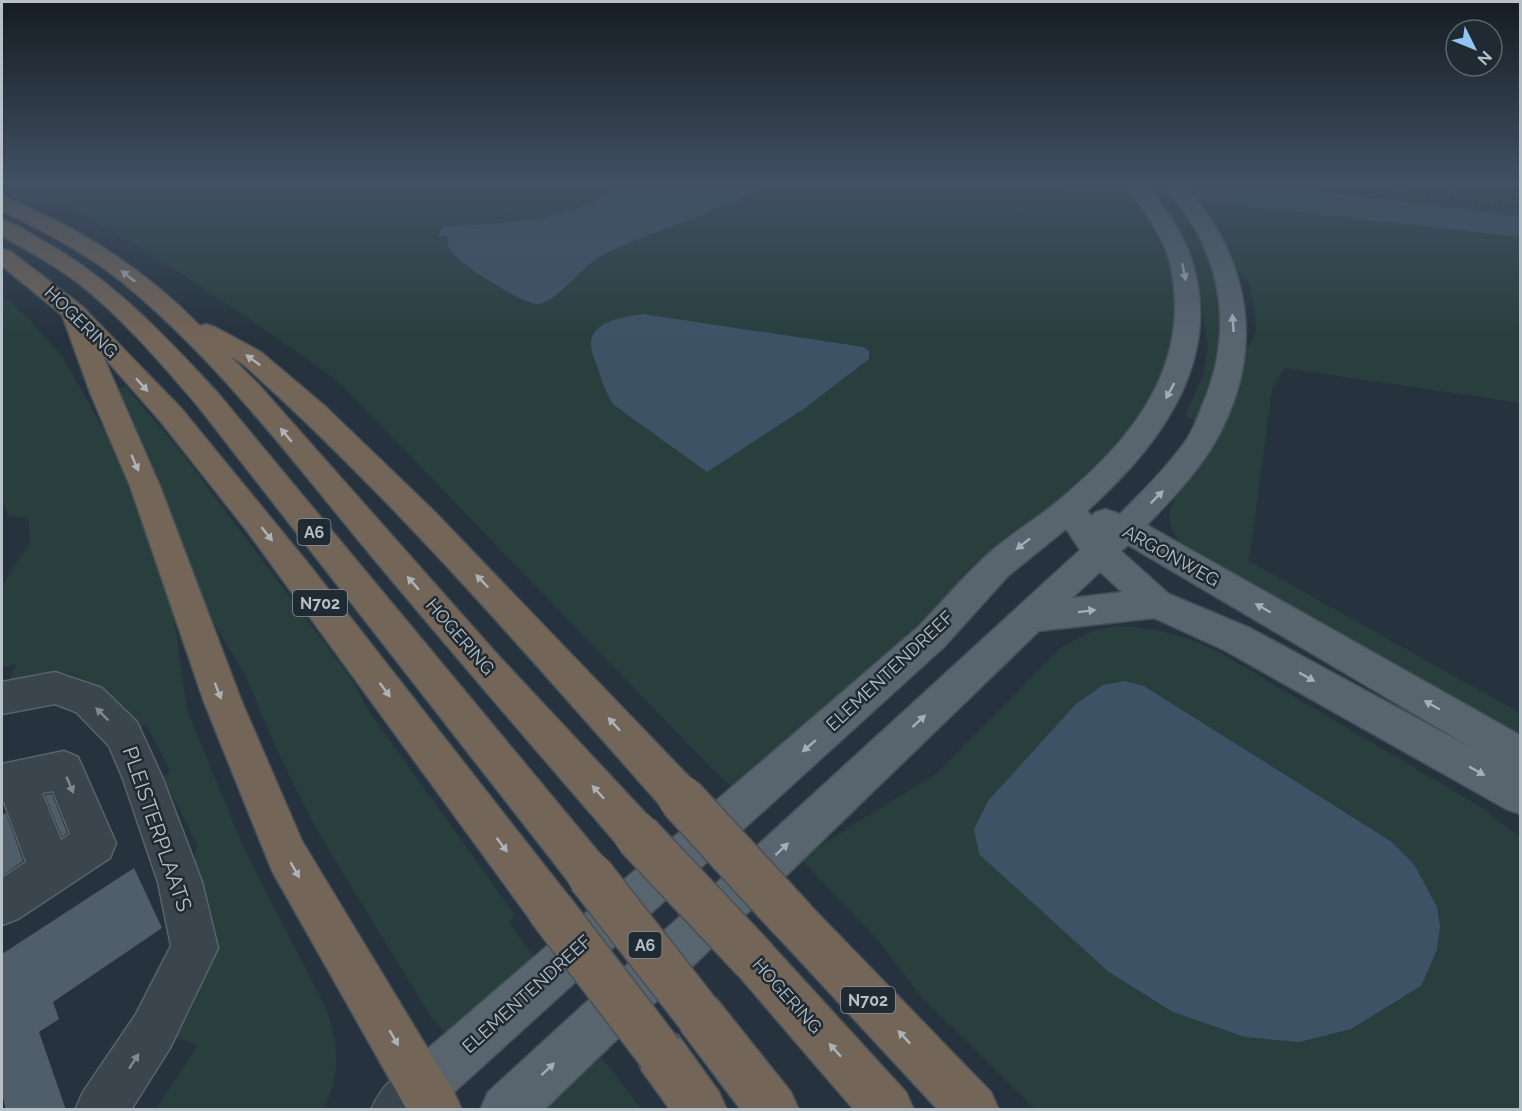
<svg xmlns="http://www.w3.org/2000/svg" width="1522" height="1111" viewBox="0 0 1522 1111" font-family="Raleway,sans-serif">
	<rect width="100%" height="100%" fill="#26333e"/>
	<!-- green -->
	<path fill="#283f3e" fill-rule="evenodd" d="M9 182H614L611 192C563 223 499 223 443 226 464 273 486 280 529 302L613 250 730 204 775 182H993L1073 192 1137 194 1162 233 1177 281 1175 346 1151 401 1110 455 1016 536 739 793 712 769 338 381 235 309 141 248 86 217Z
		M1236 182H1297L1520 208V216Z
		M1337 182H1414L1449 195H1448Z
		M1427 182H1520V205L1466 197Z
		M1157 196 1175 198C1184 211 1194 224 1201 237 1224 283 1228 339 1211 387 1207 399 1199 410 1196 421L1185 416 1203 375 1208 347 1199 286 1192 258 1171 215Z
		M1195 200 1520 237V403L1285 368 1272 388 1250 555 1247 560 1520 713V744L1463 706 1185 549 1172 531 1169 514 1174 498 1203 461 1221 431 1236 398 1246 350 1256 333 1254 306 1248 280 1236 271 1227 250Z
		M2 295 24 314 62 356 122 462 169 584 187 710 246 853 325 1006C339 1045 341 1071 324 1109H156L198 1045 174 1037 189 1013 207 971 192 877 197 844 163 777 171 772 146 724 139 728 126 709C109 704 102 692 87 682 60 664 38 674 9 681L16 664 2 667V585L30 543 28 518 9 516 2 501Z
		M125 386 182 453 352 680 368 710 515 915 509 923 540 965 452 1040 431 1017 315 827 276 748 245 675 190 583 138 435 113 391Z
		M1116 626C1158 628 1181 634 1219 652L1482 808 1520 837V1109H1035L920 995 876 938 800 858 937 773 1062 647 1090 632ZM1125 681 1144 686 1392 842 1414 864 1437 907Z
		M598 1053 642 1109 539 1110Z"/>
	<!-- water -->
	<path fill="#3d5365" d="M614 182H775C737 202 697 217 657 232 636 241 614 248 595 260 580 269 554 304 538 304 524 305 457 263 450 250 448 246 448 240 447 236H438L443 226C499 223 563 223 611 192Z
		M993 182H1236L1520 216V237L1130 193 1073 192Z
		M643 314 863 347 869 351V359L805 408 707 472 614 405C605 393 602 380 597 366 595 360 591 351 591 344 590 321 627 316 643 314Z
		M1125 681 1144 686 1392 842 1414 864 1437 907 1440 926 1437 950 1421 986 1351 1029 1299 1042 1245 1037 1173 1012 1109 972 979 854 974 829 988 801 1076 704 1103 685Z"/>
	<!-- building -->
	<path fill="#505e69" d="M52 794 67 833 62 837 45 795Z
		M6 813 23 861 2 876V815Z
		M134 868 162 928 53 1002 59 1019 39 1032 66 1110H6L2 1094V954Z"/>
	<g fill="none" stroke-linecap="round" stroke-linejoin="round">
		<!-- minor casing -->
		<g stroke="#58636c" stroke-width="3">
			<path id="minor" d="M55 672 102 688 137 722 163 779 202 882 218 948 170 1048 131 1110H75L83 1092 136 1014 171 946 158 882 123 779 109 746 76 712 55 704 2 714V682Z
				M64 751 78 757 116 843 110 858 18 919 2 925V878L26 862 4 802H2V764ZM53 791 70 834 61 840 42 793Z
				M422 1062 440 1069 447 1087 440 1105 435 1110H371C382 1084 397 1072 422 1062Z"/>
		</g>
		<!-- major casing -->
		<g stroke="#434e57" stroke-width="3">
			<path id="major" d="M1124 182H1145C1162 204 1179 226 1189 252 1227 356 1162 444 1087 511L1092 516 1094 513 1105 509 1120 514C1143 491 1168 466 1187 439 1193 429 1198 417 1202 406 1227 348 1227 290 1198 234 1188 215 1173 200 1161 182H1182C1252 259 1267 353 1214 444 1196 474 1171 500 1147 525L1520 735V773H1518L1520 774V814L1506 809 1224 650 1154 618 1039 631 544 1110H480L488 1092 1080 550 1066 529 1008 576 944 647 440 1105C427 1110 417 1110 404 1105L397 1087 404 1069 918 627C944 600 967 572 995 548 1017 530 1042 515 1064 496 1124 445 1177 384 1175 301 1174 284 1172 264 1165 248 1154 223 1139 204 1124 182ZM1128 545 1470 747 1250 628 1169 594 1121 551ZM1100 572 1122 592 1072 598Z"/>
		</g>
		<!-- highway casing -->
		<g stroke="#455059" stroke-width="3">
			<path id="highway" d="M2 197C15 200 28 207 40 213 100 241 154 279 200 326L206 324 215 327 261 352 326 407 435 512 696 784 702 798 696 812 681 818 666 812C530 658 396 501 243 364L231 357 259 385 497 654 652 820 658 835 652 850 637 856 622 850C540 755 458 660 378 564 297 467 220 362 122 282 86 253 44 231 2 211Z
				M2 220C17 224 30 233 43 241 112 279 164 335 217 392L605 860 612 875 605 890 590 897 575 890 197 405C160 362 122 317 77 282 53 264 27 250 2 236Z
				M2 249 10 251 82 306 181 408 307 562 566 893 572 909 566 925 550 931 534 925 247 531 161 422 103 356 160 486 242 702 302 841 454 1092 462 1110H407L272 871 204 702 130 486 91 395 62 315 2 266Z
				M793 897 809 904 991 1092 999 1110H938L777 936 770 920 777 904Z
				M754 936 770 943 906 1092 914 1110H854L738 975 731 959 738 943Z
				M699 991 716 998 791 1092 799 1110H741L682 1032 675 1015 682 998Z
				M660 1028 678 1035 719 1092 727 1110H670L642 1071 635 1053 642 1035Z"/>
		</g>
		<!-- path -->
		<path stroke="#465b5b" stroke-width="2" stroke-dasharray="3 3" stroke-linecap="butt" d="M1322 182 1472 200
			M1420 182 1465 197
			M1472 200 1520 205"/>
		<!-- minor -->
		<use href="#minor" fill="#3a454e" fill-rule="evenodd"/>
		<!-- major -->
		<use href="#major" fill="#58646e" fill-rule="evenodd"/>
		<!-- highway -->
		<use href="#highway" fill="#736558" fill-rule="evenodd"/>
		<!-- highway-bridge casing -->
		<g stroke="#455059" stroke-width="49" stroke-linecap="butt">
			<path id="highway-bridge" d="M681 798 793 920
				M637 835 754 959
				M590 875 699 1015
				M550 909 660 1053"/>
		</g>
		<!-- highway-bridge -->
		<use href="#highway-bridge" stroke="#736558" stroke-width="46"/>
	</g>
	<!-- one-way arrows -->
	<defs><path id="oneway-solid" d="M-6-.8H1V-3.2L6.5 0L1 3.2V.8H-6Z" transform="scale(1.5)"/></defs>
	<g fill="#a3aeb7">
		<use href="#oneway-solid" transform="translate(1184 272) rotate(78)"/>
		<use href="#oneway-solid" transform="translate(1233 323) rotate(-94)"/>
		<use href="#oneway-solid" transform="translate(1170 391) rotate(118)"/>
		<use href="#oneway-solid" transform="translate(1157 497) rotate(-45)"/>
		<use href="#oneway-solid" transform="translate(1023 544) rotate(142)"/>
		<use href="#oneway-solid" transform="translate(1263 608) rotate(-150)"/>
		<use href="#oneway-solid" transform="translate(1087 611) rotate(-7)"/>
		<use href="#oneway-solid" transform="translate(1307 677) rotate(29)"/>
		<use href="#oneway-solid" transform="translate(1432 705) rotate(-150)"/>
		<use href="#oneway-solid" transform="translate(919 721) rotate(-43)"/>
		<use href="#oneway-solid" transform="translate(809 746) rotate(139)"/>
		<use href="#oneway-solid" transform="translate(1477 771) rotate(29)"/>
		<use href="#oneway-solid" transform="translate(782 849) rotate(-43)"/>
		<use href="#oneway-solid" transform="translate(548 1069) rotate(-43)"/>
	</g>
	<g fill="#acb2b8">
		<use href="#oneway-solid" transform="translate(128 276) rotate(-142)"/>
		<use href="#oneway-solid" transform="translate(253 360) rotate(-144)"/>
		<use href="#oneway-solid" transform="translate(142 385) rotate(48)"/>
		<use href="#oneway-solid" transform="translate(286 435) rotate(-130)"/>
		<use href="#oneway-solid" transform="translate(135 463) rotate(66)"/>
		<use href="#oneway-solid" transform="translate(267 534) rotate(52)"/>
		<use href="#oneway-solid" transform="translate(482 581) rotate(-134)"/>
		<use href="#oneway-solid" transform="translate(413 583) rotate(-131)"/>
		<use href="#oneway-solid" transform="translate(385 690) rotate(53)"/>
		<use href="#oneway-solid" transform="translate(218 691) rotate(69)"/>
		<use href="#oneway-solid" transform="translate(614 724) rotate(-132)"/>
		<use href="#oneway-solid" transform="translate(598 792) rotate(-132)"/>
		<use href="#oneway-solid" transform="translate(502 845) rotate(53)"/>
		<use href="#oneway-solid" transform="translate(295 870) rotate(60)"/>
		<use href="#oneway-solid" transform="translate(904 1037) rotate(-133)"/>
		<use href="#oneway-solid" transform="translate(394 1038) rotate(60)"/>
		<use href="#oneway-solid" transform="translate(835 1050) rotate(-132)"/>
	</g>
	<g fill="#7e8992">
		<use href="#oneway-solid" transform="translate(102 714) rotate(-135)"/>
		<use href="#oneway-solid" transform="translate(70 785) rotate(67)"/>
		<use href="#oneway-solid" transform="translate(134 1061) rotate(-57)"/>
	</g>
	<!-- sky -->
	<linearGradient id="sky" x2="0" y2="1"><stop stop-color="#151c22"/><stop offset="0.54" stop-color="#415063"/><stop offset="1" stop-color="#415063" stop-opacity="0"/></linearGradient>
	<rect width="1522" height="338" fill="url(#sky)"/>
	<g text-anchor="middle" stroke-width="5" stroke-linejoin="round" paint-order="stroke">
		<!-- shield labels -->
		<g fill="#1f2a33" stroke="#89939c" stroke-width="1.5">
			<rect x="297.5" y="519" width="33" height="26" rx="4.5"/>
			<rect x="293" y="590" width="54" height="26" rx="4.5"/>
			<rect x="628.5" y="932" width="33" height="26" rx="4.5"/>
			<rect x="841" y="987" width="54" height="26" rx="4.5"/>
		</g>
		<g font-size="16" font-weight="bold" fill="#b6c0c9">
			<text x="314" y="538">A6</text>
			<text x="320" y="609">N702</text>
			<text x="645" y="951">A6</text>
			<text x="868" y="1006">N702</text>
		</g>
		<!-- street labels -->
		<g font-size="18" fill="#b6c0c9" stroke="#1f2a33">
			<text transform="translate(81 322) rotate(44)" y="6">HOGERING</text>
			<text transform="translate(1171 556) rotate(29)" y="6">ARGONWEG</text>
			<text transform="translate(460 637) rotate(49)" y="6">HOGERING</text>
			<text transform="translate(890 671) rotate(-43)" y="6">ELEMENTENDREEF</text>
			<text transform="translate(527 994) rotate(-42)" y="6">ELEMENTENDREEF</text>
			<text transform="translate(787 996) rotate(48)" y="6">HOGERING</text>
		</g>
		<!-- near-street labels -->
		<g font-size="21" fill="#b6c0c9" stroke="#1f2a33">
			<text transform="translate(157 829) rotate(71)" y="7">PLEISTERPLAATS</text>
		</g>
	</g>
	<!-- border -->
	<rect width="1522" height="1111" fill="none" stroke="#b6c0c9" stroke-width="6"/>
	<!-- north arrow -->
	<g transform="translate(1474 48) rotate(133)"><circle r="28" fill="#1f2a33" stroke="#5b666f" stroke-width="1.5"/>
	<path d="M0-4.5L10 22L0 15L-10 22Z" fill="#92c3f2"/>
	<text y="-9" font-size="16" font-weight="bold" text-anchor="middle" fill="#b6c0c9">N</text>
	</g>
</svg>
